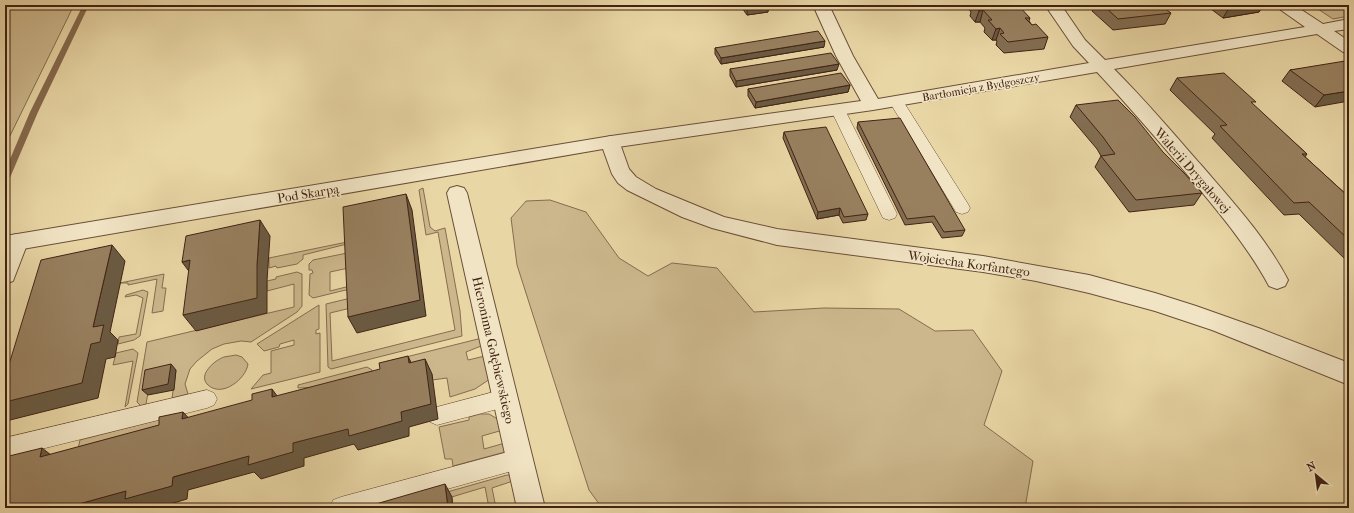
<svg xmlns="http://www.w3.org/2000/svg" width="1354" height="513" viewBox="0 0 1354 513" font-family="'IM FELL French Canon',serif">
	<rect width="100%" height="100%" fill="#e9d6a5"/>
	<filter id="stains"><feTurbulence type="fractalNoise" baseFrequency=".005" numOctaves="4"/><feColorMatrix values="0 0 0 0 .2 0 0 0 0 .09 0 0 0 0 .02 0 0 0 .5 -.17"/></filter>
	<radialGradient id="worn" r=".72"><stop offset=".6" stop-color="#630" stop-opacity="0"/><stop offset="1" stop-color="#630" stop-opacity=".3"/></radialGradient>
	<!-- green -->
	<path fill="#ccb78c" stroke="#866c50" d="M5 5H74L5 146Z
		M1317 5H1349V16L1333 19 1315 7Z
		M423 188 430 227 435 231 445 228 460 311 462 336 331 369 328 367 326 304 355 297V307L330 313 332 361 455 330 438 232 426 235 419 190Z
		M550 200 586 212 619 258 648 276 672 263 717 268 754 312 824 308 899 309 935 331 973 330 1002 371 984 425 1033 461 1025 508H602L589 490 517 265 511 218 526 201Z
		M352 241 351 243 303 255V259L297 264 277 268 276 266 269 268V258Z
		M352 252 353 267 330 272V291L354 285V288L313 298 309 295 310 274 313 273 312 270H309V264L313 260Z
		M297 272 302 274V306L297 312 251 342 241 341 224 344 212 349 197 361 190 369 185 384 188 394 172 398 176 370 151 376 146 404 141 406 137 402 147 342 294 307V284L267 291V281L276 279V277Z
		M164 274 162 288H166L163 311 152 313 157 279 128 285V283H120Z
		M143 290 148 292 140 336 134 340 118 344 119 337 136 334 143 298 136 295 125 297 126 295Z
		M319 305V329L316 330V334L320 333V372L251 389 263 375 271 373V351L294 345V340L280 344 279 347 264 351 257 344Z
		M482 338 481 346 466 352 468 360 485 356 490 379 475 389 450 397 447 378 432 380V374L386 362Z
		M133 349 138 353 128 404 125 407 133 361 113 365 116 353Z
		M236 355 242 357 248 364C246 379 222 398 208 385 197 375 215 360 224 357 228 356 232 356 236 355Z
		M367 367 372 370 373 380 367 385 298 388V385Z
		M181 414 186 417 76 458 80 440Z
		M480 414H489L501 421 503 430 482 436 484 449 505 443 509 446 505 452 453 466 452 459H445L439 427 469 420V417Z
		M507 475 514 476 510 482 492 488 496 508H489L485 487 415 508H391Z"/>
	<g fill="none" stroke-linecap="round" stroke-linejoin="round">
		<!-- stream -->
		<path fill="#84694d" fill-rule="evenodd" d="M83 5H89L38 112 9 180 5 183V171L30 112Z"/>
		<!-- service casing -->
		<g stroke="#6b4f38" stroke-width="1">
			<path id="service" d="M896 97 901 98 903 101 968 204 970 208 968 212 962 214 956 212 889 101 891 98Z
				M838 106 843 107 845 110 897 214 895 218 889 220 883 218 881 214 831 110 833 107Z
				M505 389 512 392 515 398 512 404 505 407 437 425 430 422 427 416 430 410 437 407Z
				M207 390 214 393 217 399 214 405 207 408 5 458V438Z
				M519 449 526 452 530 459 526 466 519 469 379 508H330L333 500 341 497Z"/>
		</g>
		<!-- minor casing -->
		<g stroke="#6b4f38" stroke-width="2">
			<path id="minor" d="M813 5H829L853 56 878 99 1089 63 1073 46 1045 5H1061L1085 40 1105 60 1305 27 1278 8 1275 5H1294L1323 24 1349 19V29L1334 31 1349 41V53L1343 52 1317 34 1114 69C1145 100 1173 133 1202 166 1233 202 1266 238 1288 280L1285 286 1277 289 1269 286C1247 245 1216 209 1186 173 1157 139 1128 105 1097 72L873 110 611 148 604 146 601 142 604 138 611 136 861 101 836 56Z
				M457 186 464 188 467 193 545 508H517L447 193 450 188Z
				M17 234 25 236 28 242 13 281 5 284V245L9 236Z"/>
		</g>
		<!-- tertiary casing -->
		<g stroke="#6b4f38" stroke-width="2">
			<path id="tertiary" d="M611 136 618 138 629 169 636 177 656 189 724 217 777 229 983 256 1089 275 1155 293 1196 306 1261 329 1349 363V385L1212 330 1155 311 1089 293 1036 281 983 272 777 245 712 228 682 217 627 190 618 183 612 174 603 149 5 252V236Z"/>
		</g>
		<!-- service -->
		<use href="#service" fill="#f1e4c4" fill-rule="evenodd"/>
		<!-- minor -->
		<use href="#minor" fill="#f1e4c4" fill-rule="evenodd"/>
		<!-- tertiary -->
		<use href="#tertiary" fill="#f1e4c4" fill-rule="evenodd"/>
	</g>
	<!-- wall -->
	<path fill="#836e52" stroke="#412213" d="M740 5H775L768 6V12L747 15Z
		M969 5H1014L1030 18 1029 21 1032 25 1048 37 1044 49 1004 53 996 45 997 41 996 40H992L984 32 985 28 980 22H975L970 16 971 12 968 8Z
		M1092 5H1147L1151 8 1171 13 1165 24 1113 30 1092 11 1094 8 1091 6Z
		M1207 5H1263L1259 12 1223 18 1207 6Z
		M824 47 721 64 715 54V48Z
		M1349 64 1315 107 1282 81 1290 70Z
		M730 69 837 70 736 87 730 76Z
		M1177 78 1253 105 1307 154 1305 157 1349 197V263L1299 214 1284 215 1212 138 1215 134 1170 90Z
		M850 85 848 92 755 108 748 96V89Z
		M1076 105 1163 152 1202 193 1194 205 1129 212 1095 167 1101 156 1097 149 1070 117Z
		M858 122 965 230 962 236 942 238 932 222 905 225 857 128Z
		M784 132 868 214 866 220 843 223 839 215 817 219 783 138Z"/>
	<!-- shaded-wall -->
	<path fill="#6a5a42" stroke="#412213" d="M747 5H775L768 6V12L747 15Z
		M1238 5H1263L1259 12 1223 18 1230 6Z
		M983 10 980 22H975L979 11Z
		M1000 28 996 40H992L996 29Z
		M825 41 824 47 721 64V58Z
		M839 64 837 70 736 87V81Z
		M850 85 848 92 755 108 756 102Z
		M1349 91V101L1315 107 1324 95Z
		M406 194 412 210 426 316 357 333 348 317Z
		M840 208 839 215 817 219 818 212Z
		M260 220 270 236 267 281V313L196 331 183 315 257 265Z
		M112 245 125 261 110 332 118 340 115 357 106 359 98 398 6 421 5 420V402L91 344 93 327Z
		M190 260 194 278 182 262Z
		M408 356 415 371 409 363Z
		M425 359 432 374 438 419 409 427V436L358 450 354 444 304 458V466L261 479 254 472 188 490 187 499 157 508H136L134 506 129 508H68V507L293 443 401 412Z
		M171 364 176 370 174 390 148 395 142 390Z
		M272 389 283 404 272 397Z
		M183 412 196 426 182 419Z
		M42 448 60 462 40 457Z
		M445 484 452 497 453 508H448Z"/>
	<!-- building -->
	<path fill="#98805f" stroke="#412213" d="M974 5H1014L1015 7 1019 6 1030 18H1025L1032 25 1036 24 1048 37 1008 42 1000 34 1004 33 1000 28 996 29 988 20H992L983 10 979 11Z
		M1103 5H1147L1151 8 1163 7 1171 13 1118 19Z
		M1228 5H1238L1230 6Z
		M818 31 825 41 721 58 715 48Z
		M831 53 839 64 736 81 730 69Z
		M1345 61 1349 64V91L1324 95 1290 70Z
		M841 73 850 85 756 102 748 89Z
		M1224 73 1256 102H1251L1307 154H1302L1349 197V240L1309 202 1294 203 1220 126 1227 125 1177 78Z
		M1118 100 1135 117 1163 152 1184 173 1202 193 1136 200 1101 156 1115 154 1103 137 1076 105Z
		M900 118 965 230 944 232 934 216 907 219 858 122Z
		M826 127 868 214 844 217 840 208 818 212 784 132Z
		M406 194 420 300 348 317 343 207Z
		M260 220 257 265V298L183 315 190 260 182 262 186 236Z
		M112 245 93 327 104 325 103 328 100 342 91 344 82 383 5 402V372L7 371 41 260Z
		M408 356 409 363 425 359 431 404 401 412 402 421 349 436 348 429 293 443V452L248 465 249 456 173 477 172 486 125 499 126 491 68 507V508H5V457L42 448 40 457 159 425V417L183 412 182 419 252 400V394L272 389V397L380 369 379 363Z
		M171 364 168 384 142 390 145 370Z
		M445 484 448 508H362Z"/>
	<g text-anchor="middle" stroke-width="3.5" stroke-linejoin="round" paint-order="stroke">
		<!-- far-street labels -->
		<g font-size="11" fill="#412213" stroke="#f1e4c4">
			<text transform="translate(981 87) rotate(-10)" y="4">Bartłomieja z Bydgoszczy</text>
		</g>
		<!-- street labels -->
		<g font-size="13" fill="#412213" stroke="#f1e4c4">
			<text transform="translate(1193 170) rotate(49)" y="5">Walerii Drygałowej</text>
			<text transform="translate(308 193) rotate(-9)" y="5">Pod Skarpą</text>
			<text transform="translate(969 263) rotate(8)" y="5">Wojciecha Korfantego</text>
			<text transform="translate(494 350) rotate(77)" y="5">Hieronima Gołębiewskiego</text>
		</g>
	</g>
	<!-- margin -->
	<rect width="1354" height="513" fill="none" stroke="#e9d6a5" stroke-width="20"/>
	<rect x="6" y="6" width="1342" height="501" fill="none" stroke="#412213" stroke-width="2"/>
	<rect x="10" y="10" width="1334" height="493" fill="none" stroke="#412213"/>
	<!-- north arrow -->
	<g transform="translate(1316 475) rotate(331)" stroke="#f1e4c4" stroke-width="3" paint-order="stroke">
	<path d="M0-3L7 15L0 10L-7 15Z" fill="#412213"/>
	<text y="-6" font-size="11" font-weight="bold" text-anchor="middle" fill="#412213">N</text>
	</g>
	<rect width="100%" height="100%" filter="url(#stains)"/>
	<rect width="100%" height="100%" fill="url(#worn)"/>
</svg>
